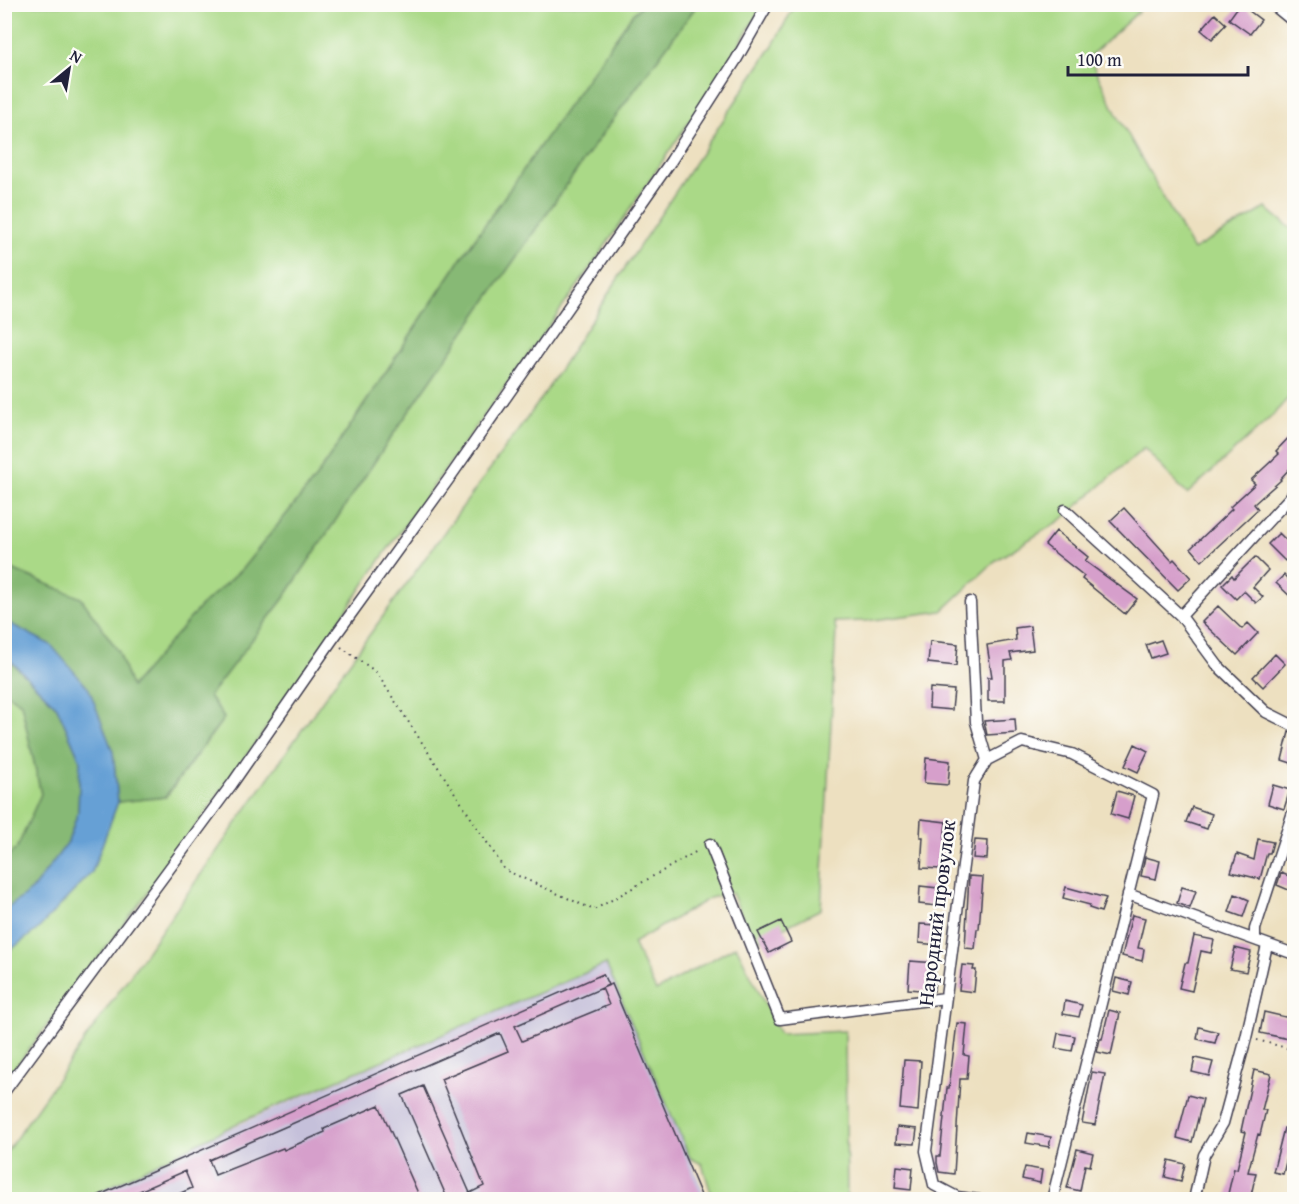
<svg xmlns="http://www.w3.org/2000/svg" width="1299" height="1204" viewBox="0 0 1299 1204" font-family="'Gentium Book Plus',serif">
	<rect width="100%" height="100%" fill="#fdfcf7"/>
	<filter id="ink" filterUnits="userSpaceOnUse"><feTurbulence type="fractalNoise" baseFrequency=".0167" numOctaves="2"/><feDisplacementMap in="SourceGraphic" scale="12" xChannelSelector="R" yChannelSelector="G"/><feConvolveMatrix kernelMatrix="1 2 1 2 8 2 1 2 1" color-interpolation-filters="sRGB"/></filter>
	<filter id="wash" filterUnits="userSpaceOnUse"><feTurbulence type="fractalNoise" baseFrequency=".008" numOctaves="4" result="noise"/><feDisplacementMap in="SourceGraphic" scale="24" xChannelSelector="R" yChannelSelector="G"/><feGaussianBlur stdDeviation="1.35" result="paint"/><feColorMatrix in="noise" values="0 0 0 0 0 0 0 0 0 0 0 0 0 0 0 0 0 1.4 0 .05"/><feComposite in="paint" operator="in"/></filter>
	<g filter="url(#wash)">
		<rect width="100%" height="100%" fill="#ede0c0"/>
		<!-- industrial -->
		<path fill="#c5c0da" d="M606 964 690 1158 706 1199 66 1200Z"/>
		<!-- green -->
		<path fill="#aad987" stroke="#667e61" stroke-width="1.5" d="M4 5H642L632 15 458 263 315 479 242 569 200 607 131 688 119 652 81 598 5 566Z
			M697 5H763L722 73 587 273 385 553 280 709 155 883 5 1081V954L38 929 92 872 118 802 166 797 224 718 209 696 284 598 387 443 595 144Z
			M795 5H1142L1139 11 1089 57 1116 113 1193 250 1266 208 1294 231V392L1270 418 1187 494 1144 448 1061 520 996 560 942 611 866 621 834 622 836 630 821 909 753 943 732 893 710 898 633 943 656 991 736 946 780 1034 845 1031 847 1199H713L702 1164 690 1158 606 964 238 1123 85 1199 5 1200V1154L341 674 541 399 619 277 773 45Z
			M4 692 21 703 41 794 17 848 5 859Z"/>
		<!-- forest -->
		<path fill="#87b974" stroke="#546e58" stroke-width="1.5" d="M642 5H697L595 144 387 443 284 598 209 696 224 718 165 797 118 802 113 752 51 645 5 621 4 566 81 598 119 652 131 687 200 607 242 569 315 479 458 263 632 15Z
			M4 655 57 707 80 760 78 812 68 842 32 890 5 910V859L17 848 41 794 21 703 5 692Z"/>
		<!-- water -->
		<path fill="#66a0d5" stroke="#446188" stroke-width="1.5" d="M5 621 51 645 89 689 113 752 118 802 92 872 38 929 5 954V910L32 890 68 842 78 812 80 760 57 707 5 655Z"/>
		<g id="blocks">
			<!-- building -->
			<path fill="#d69fcb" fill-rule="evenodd" d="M1240 4 1261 20 1250 34 1229 19Z
				M1215 14 1226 24 1212 39 1201 30Z
				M1294 432V464L1280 479 1281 480 1254 504 1258 509 1202 561 1191 548 1232 509 1230 507 1255 484 1251 480 1279 454 1276 451Z
				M1124 508 1172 561 1174 559 1191 578 1178 590 1110 521Z
				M1056 531 1088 557 1085 561 1137 599 1125 614 1082 579 1084 576 1045 545Z
				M1279 533 1294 548V551L1285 561 1268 544Z
				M1255 557 1268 570 1253 587 1263 597 1256 603 1244 591 1236 599 1222 585 1232 575 1234 578Z
				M1284 575 1294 585V600L1276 583Z
				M1218 606 1242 629 1248 623 1258 633 1237 655 1202 622Z
				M1030 626 1033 650 1010 653 1012 660 1005 661V701H988V677H992L987 645 1016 640 1015 628Z
				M1161 640 1166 653 1151 658 1146 645Z
				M930 641 958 644 956 666 928 663Z
				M1275 654 1285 664 1263 687 1253 677Z
				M930 688 954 690 952 710 929 708Z
				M1015 719 1016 733 987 735 984 721Z
				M1289 732 1294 733V764L1282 760Z
				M1135 744 1148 751 1138 772 1125 766Z
				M926 758 950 761 948 785 924 783Z
				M1273 785 1290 790 1284 809 1268 804Z
				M1117 791 1134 796 1128 819 1111 814Z
				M1192 807 1212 814 1207 829 1186 822Z
				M921 819 946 822 942 869 921 868 923 837H920Z
				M1258 839 1273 842 1270 853H1267L1260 879 1231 872 1237 854 1254 860Z
				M975 840 988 841 987 859 973 858Z
				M1145 857 1160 861 1156 879 1141 876Z
				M1281 873 1294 878 1291 891 1277 885Z
				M969 876 983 877 979 929H977L975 949 965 948Z
				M920 886 938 888 937 906 919 904Z
				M1066 887 1106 898 1101 912 1089 908 1090 905 1063 898Z
				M1182 887 1196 891 1190 908 1177 903Z
				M1235 894 1249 900 1243 917 1229 912Z
				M1132 915 1145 918 1138 948 1144 949 1142 961 1122 956Z
				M781 921 791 942 769 953 758 932Z
				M920 924 938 925 937 945 919 943Z
				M1194 936 1214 940 1211 953 1201 951 1192 991 1179 988 1185 963H1188Z
				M1235 948 1251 952 1246 972 1230 969Z
				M910 961 936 963 934 991 908 989Z
				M962 965 974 966 973 970H976L974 992 959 990Z
				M603 974 608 985 602 988 612 984 703 1200H448L402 1095 423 1086 470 1193 484 1186 441 1079 508 1051 500 1033 209 1160 215 1175 283 1148 284 1150 325 1132 324 1129 379 1105 421 1200H165L192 1188 185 1171 119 1200H88ZM602 988 609 1005 522 1041 515 1026Z
				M1116 978 1132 982 1129 995 1113 991Z
				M1065 1001 1082 1005 1079 1017 1063 1014Z
				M1109 1010 1120 1013 1111 1055 1097 1052 1100 1039H1102Z
				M1264 1012 1294 1019V1040L1260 1033Z
				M957 1023 967 1024 964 1055 969 1056 967 1079H960L954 1174 939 1172 937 1163V1156H940L947 1088H949Z
				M1199 1027 1218 1032 1215 1043 1197 1039Z
				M1058 1033 1075 1036 1072 1051 1055 1048Z
				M1195 1058 1213 1062 1209 1076 1192 1072Z
				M904 1060 921 1061 918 1111 900 1109Z
				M1254 1070 1271 1074 1262 1110H1266L1260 1135 1258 1134 1248 1172 1256 1173 1250 1200H1233L1227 1198 1234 1168 1237 1169 1246 1132 1241 1131Z
				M1092 1072 1105 1074 1095 1125 1082 1123Z
				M1188 1095 1203 1099 1192 1142 1177 1138Z
				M897 1127 917 1129 915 1144 896 1143Z
				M1284 1128 1294 1130 1283 1174 1273 1172Z
				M1028 1133 1051 1137 1049 1147 1026 1143Z
				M1077 1149 1093 1153 1090 1166 1085 1165 1080 1191 1067 1188Z
				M1169 1160 1185 1164 1181 1181 1165 1177Z
				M897 1166 913 1168 911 1190 895 1188Z
				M1025 1167 1042 1170 1040 1183 1022 1179Z"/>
		</g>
	</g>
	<g filter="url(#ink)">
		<use href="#blocks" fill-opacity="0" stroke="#403e4f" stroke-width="1.5"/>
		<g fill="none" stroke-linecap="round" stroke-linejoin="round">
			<!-- street casing -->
			<g stroke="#403e4f" stroke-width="13">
				<path id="street" d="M1272 4 1294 22
					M1065 510 1181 616 1218 666 1266 712 1294 726
					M970 602 976 722 987 760 974 781 926 1151 934 1185 957 1197 979 1200
					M1181 616 1294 493
					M987 760 1022 742 1072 754 1153 795 1052 1200
					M710 844 780 1019 945 998
					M1128 894 1294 954
					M1255 940V929L1294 809
					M4 1092 232 784 332 640 448 480 671 161 736 60 768 4
					M1194 1200 1204 1155 1223 1123 1246 1038 1267 945"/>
			</g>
			<!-- path -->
			<path stroke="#403e4f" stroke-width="2" stroke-dasharray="1.5 4.5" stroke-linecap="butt" d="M341 647 376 672 505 870 594 910 699 850
				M1257 1040 1294 1050"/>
			<!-- street -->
			<use href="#street" stroke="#fff" stroke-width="10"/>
		</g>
	</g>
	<g text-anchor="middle" stroke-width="5" stroke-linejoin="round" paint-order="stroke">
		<!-- street labels -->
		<g font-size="21" fill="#22223b" stroke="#fdfcf7">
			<text transform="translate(937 913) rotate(-83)" y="7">Народний провулок</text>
		</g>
	</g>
	<!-- margin -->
	<rect width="1299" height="1204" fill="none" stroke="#fdfcf7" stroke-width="24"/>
	<!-- north arrow -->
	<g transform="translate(69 69) rotate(30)" stroke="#fdfcf7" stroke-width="4.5" paint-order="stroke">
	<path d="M0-4.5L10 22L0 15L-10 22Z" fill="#22223b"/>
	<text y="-9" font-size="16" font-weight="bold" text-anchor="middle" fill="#22223b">N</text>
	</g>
	<!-- scale -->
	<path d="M1068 66v9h180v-9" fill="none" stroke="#22223b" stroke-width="3"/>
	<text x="1077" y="66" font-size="18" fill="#22223b" stroke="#fdfcf7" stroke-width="4.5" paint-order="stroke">100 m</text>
</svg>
